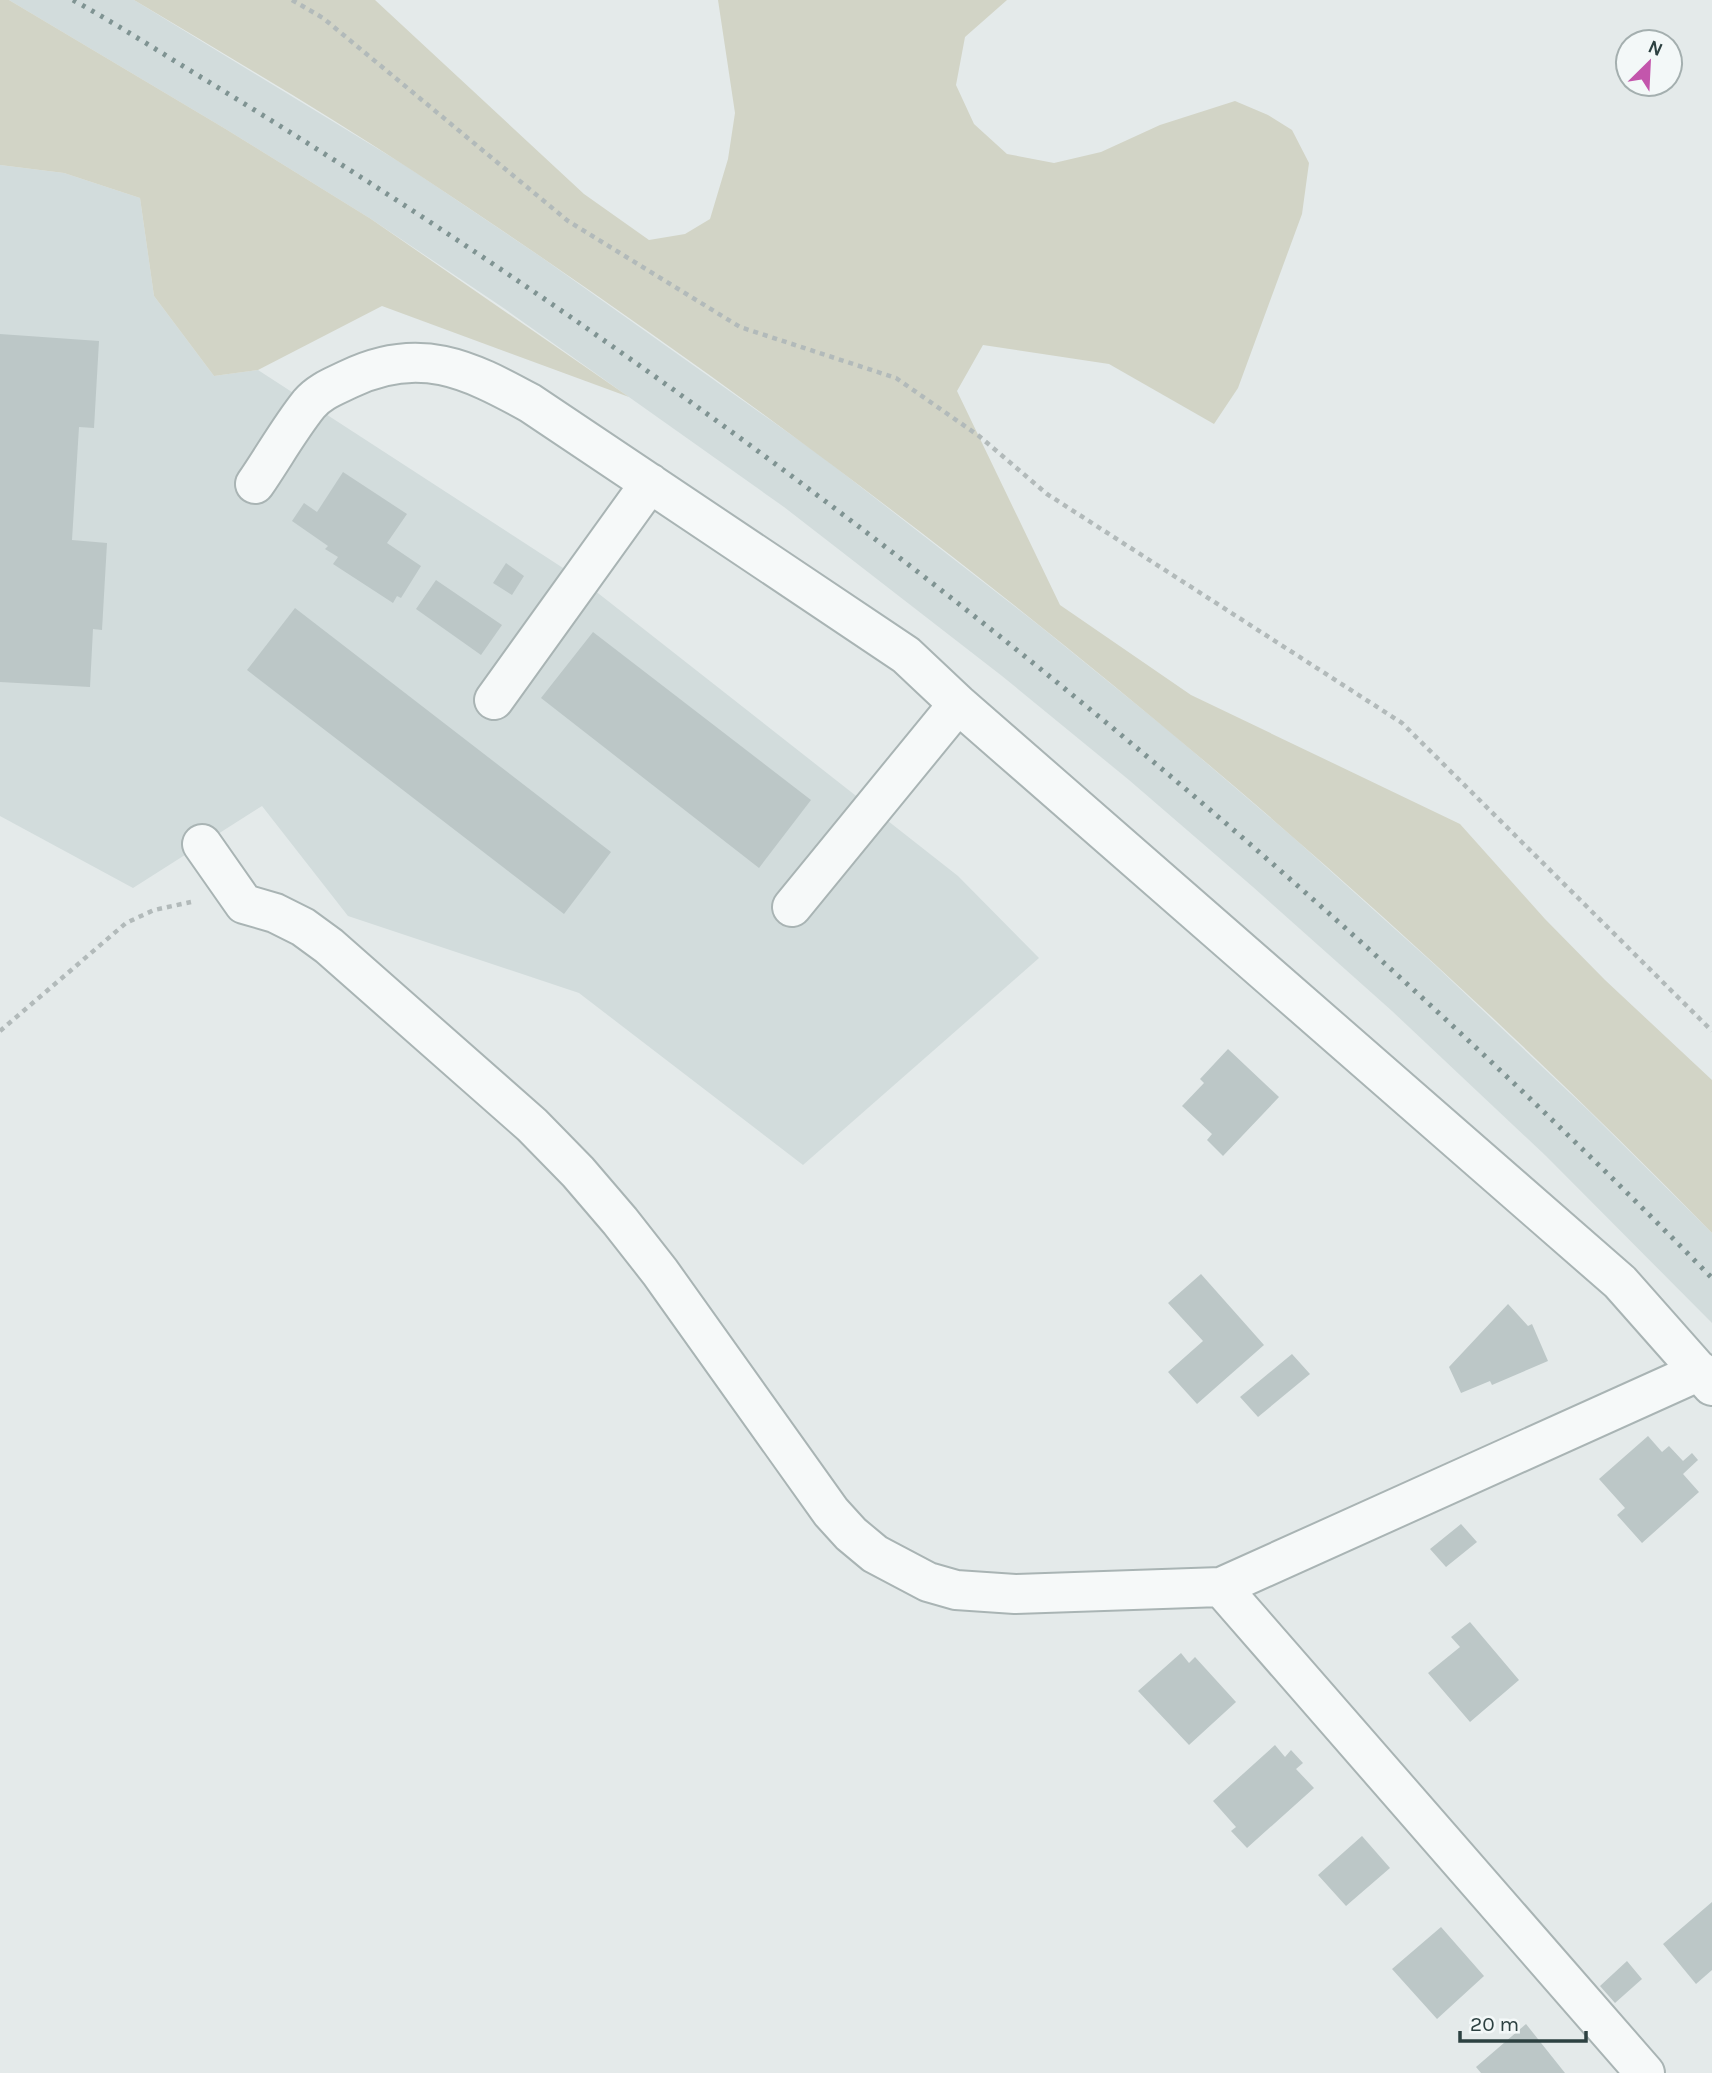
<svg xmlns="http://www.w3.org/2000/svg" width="1712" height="2073" viewBox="0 0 1712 2073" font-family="Karla,sans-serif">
	<rect width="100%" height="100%" fill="#e4eaea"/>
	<!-- built -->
	<path fill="#d2dcdc" d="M9 0H134L406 166 541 257 821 456 1041 627 1169 731 1295 839 1435 965 1589 1111 1712 1233V1323L1546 1156 1392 1011 1253 887 1129 780 1002 676 784 507 505 309 371 219 224 128Z
		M0 165 64 173 140 198 154 296 214 376 258 370 580 579 958 876 1039 958 803 1165 579 993 348 916 262 806 133 888 0 816Z"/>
	<!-- green -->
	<path fill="#d2d4c6" d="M0 0H9L224 128 371 219 629 397 382 306 258 370 214 376 154 296 140 198 64 173 0 165Z
		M134 0H375L584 194 649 240 685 234 710 219 728 159 735 113 718 0H1007L965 37 956 85 974 124 1007 154 1054 163 1101 152 1160 125 1235 101 1268 115 1292 130 1309 163 1302 214 1238 388 1214 424 1109 364 983 345 957 391 1060 605 1191 695 1460 824 1545 919 1605 980 1712 1080V1233C1320 831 878 477 410 169 320 110 226 55 134 0Z"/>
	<!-- building -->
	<path fill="#bcc7c7" d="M0 334 99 341 94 428 79 427 72 540 107 543 102 630 93 629 90 687 0 682Z
		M343 472 407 514 387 543 421 566 401 598 397 596 393 603 333 564 338 557 325 549 328 546 292 521 304 503 317 512Z
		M506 563 524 576 512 595 493 583Z
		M436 580 502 625 481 655 416 609Z
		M295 608 611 852 564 914 247 670Z
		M593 632 811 800 759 868 541 698Z
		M1228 1049 1279 1097 1223 1156 1207 1140 1212 1134 1182 1106 1204 1083 1200 1079Z
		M1201 1274 1264 1345 1197 1404 1168 1372 1203 1341 1168 1303Z
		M1508 1304 1528 1326 1532 1324 1548 1361 1492 1385 1490 1381 1461 1393 1449 1367Z
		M1292 1354 1310 1374 1258 1417 1240 1397Z
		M1648 1436 1662 1452 1669 1446 1683 1461 1692 1453 1698 1460 1683 1474 1699 1492 1642 1543 1617 1515 1625 1508 1599 1479Z
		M1461 1524 1477 1542 1446 1567 1430 1549Z
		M1470 1622 1519 1680 1470 1722 1428 1673 1460 1647 1451 1637Z
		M1181 1653 1189 1663 1195 1657 1236 1702 1189 1745 1138 1691Z
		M1275 1745 1285 1757 1291 1750 1303 1763 1296 1769 1314 1788 1247 1848 1231 1831 1236 1827 1213 1801Z
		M1362 1836 1390 1868 1346 1906 1318 1875Z
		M1712 1902V1970L1696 1984 1663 1944Z
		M1441 1927 1484 1976 1437 2019 1392 1969Z
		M1627 1961 1642 1979 1615 2003 1600 1986Z
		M1526 2024 1565 2073H1481L1476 2067Z"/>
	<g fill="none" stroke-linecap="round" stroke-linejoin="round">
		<!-- minor casing -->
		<g stroke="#a9b4b4" stroke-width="42">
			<path id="minor" d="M255 484C273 458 289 429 309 404 320 391 335 386 349 379 419 345 468 369 530 403L906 655 958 704 1620 1282 1712 1386
				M494 700 650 483
				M202 844 244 904 275 913 303 927 329 946 532 1125 578 1172 620 1221 660 1272 831 1512 851 1534 875 1554 928 1582 956 1590 1015 1594 1221 1587 1700 1371
				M792 907 958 704
				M1221 1587 1645 2073"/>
		</g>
		<!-- path -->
		<path stroke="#b2baba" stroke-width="4.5" stroke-dasharray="5 5" stroke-linecap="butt" d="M292 0 323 18 568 221 740 327 896 378 979 436 1047 494 1402 723 1712 1031
			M0 1031 126 923 154 910 191 902"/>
		<!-- minor -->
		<use href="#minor" stroke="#f6f9f9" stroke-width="38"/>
		<!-- rail -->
		<path stroke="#7f9392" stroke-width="5" stroke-dasharray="3.5 7" stroke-linecap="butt" d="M73 0C116 24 157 50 199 76 342 163 482 254 619 351 1012 628 1375 935 1712 1278"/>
	</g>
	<!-- north arrow -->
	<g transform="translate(1649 63) rotate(24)"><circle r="33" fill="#f3f8f8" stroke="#a4afaf" stroke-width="2"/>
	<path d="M0-5L12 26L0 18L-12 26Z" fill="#c356ac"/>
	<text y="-10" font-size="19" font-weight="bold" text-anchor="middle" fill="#2d4141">N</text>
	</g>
	<!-- scale -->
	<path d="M1460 2031v10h126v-10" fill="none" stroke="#2d4141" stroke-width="3.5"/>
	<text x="1470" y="2031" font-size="21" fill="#2d4141" stroke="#f3f8f8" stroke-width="5" paint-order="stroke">20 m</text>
</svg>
